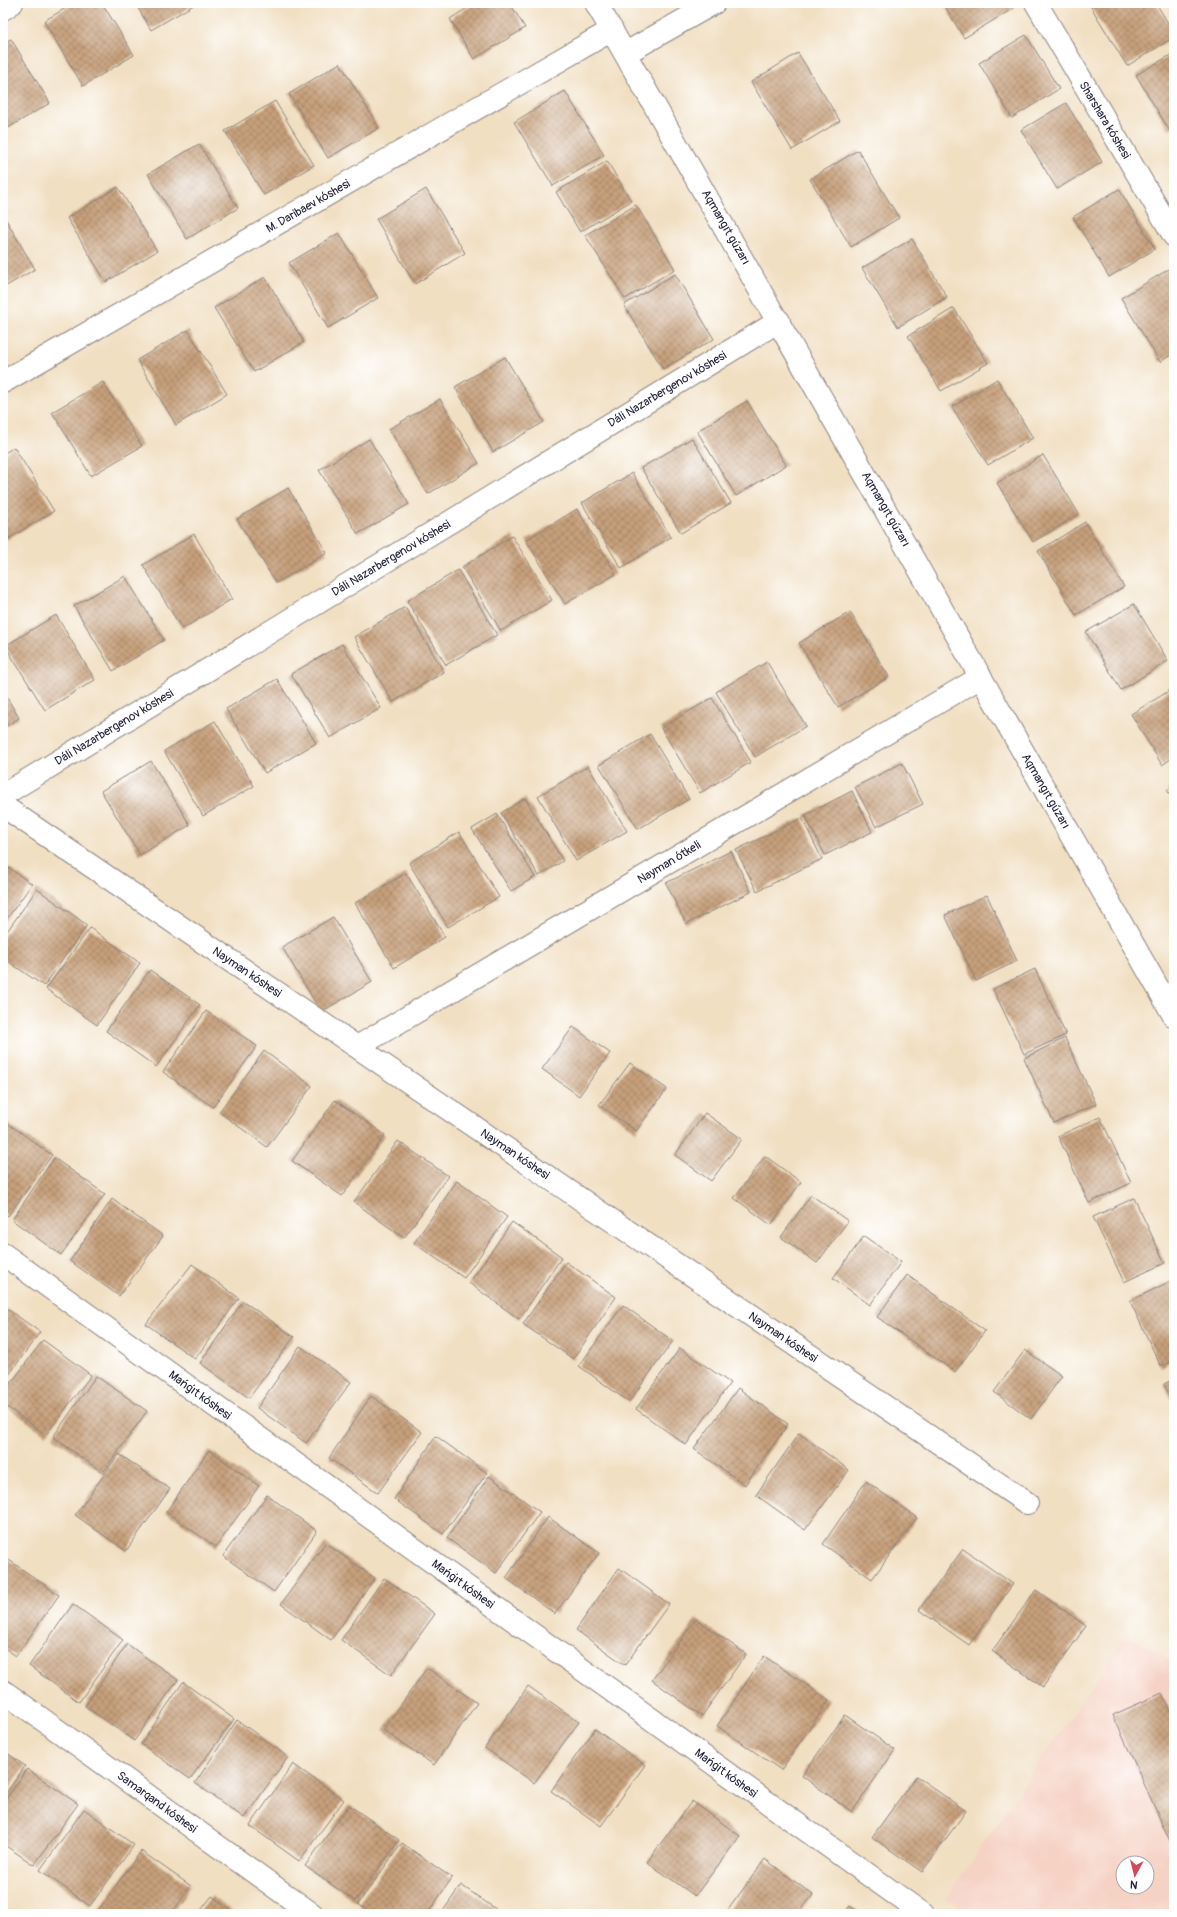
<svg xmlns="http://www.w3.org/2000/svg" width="1177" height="1917" viewBox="0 0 1177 1917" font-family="Pangolin,sans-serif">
	<defs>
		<pattern id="building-cross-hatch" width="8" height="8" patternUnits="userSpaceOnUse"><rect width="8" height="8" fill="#c7a07b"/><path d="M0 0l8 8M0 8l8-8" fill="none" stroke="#a18266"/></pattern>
	</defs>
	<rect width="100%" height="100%" fill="#fff"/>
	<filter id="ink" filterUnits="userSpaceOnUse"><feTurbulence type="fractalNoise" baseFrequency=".025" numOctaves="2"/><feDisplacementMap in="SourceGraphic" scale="8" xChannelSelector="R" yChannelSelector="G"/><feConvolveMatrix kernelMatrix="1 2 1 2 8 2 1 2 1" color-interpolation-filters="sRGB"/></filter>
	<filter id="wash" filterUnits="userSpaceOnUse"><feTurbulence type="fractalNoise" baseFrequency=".012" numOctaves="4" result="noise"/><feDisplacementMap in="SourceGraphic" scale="16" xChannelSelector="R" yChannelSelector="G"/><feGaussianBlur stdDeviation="0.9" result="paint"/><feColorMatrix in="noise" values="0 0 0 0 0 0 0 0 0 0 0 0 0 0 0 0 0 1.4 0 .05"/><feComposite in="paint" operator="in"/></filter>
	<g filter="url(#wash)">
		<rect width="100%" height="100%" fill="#f1dfc2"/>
		<!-- built -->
		<path fill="#f6d2c4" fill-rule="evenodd" d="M1127 1635 1169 1659 1174 1673V1913L971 1914 946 1898ZM1123 1863H1147V1887H1123Z"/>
		<g id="blocks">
			<!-- building -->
			<path fill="url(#building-cross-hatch)" d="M74 3H102L134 55 83 86 44 21Z
				M135 3H197L151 30Z
				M475 3H510L525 28 474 59 450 19Z
				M943 3H1011L1014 8 964 38Z
				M1098 3H1156L1174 33V37L1127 66 1091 7Z
				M1026 35 1059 89 1012 118 979 63Z
				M11 39 50 103 3 131V43Z
				M798 53 840 121 792 150 751 82Z
				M1174 53V127L1169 130 1136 75Z
				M340 63 379 128 328 158 289 94Z
				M565 91 604 155 553 186 514 122Z
				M275 101 314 165 264 195 225 131Z
				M1066 103 1102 162 1057 189 1021 130Z
				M199 144 238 208 187 239 148 174Z
				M858 150 899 218 851 247 810 179Z
				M607 161 631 201 580 232 556 192Z
				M118 187 157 251 106 282 67 218Z
				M426 189 465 253 415 284 376 219Z
				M1119 189 1155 249 1109 277 1073 217Z
				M636 205 675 269 625 299 585 235Z
				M3 215 35 269 3 288Z
				M339 233 378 298 328 328 289 263Z
				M912 239 947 297 898 327 862 268Z
				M1169 269 1174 278V353L1160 362 1121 298Z
				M675 274 714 339 663 369 624 305Z
				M265 277 304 342 254 372 214 308Z
				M954 308 988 363 941 391 908 336Z
				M188 330 227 394 176 425 137 360Z
				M505 357 544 422 493 452 455 387Z
				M997 379 1033 438 988 465 952 407Z
				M103 382 142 446 91 476 52 412Z
				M440 399 479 463 428 494 389 429Z
				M747 401 786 465 736 496 697 431Z
				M692 438 731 503 681 533 641 468Z
				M369 439 409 504 358 534 319 470Z
				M14 447 54 511 3 542V454Z
				M1043 455 1079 514 1033 542 997 483Z
				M632 473 671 537 621 568 582 503Z
				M288 488 327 553 276 583 237 519Z
				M577 509 616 574 565 604 526 540Z
				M1085 522 1124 587 1076 615 1038 551Z
				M194 534 232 599 182 629 143 565Z
				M512 536 552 600 501 631 462 567Z
				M458 570 497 635 446 665 407 601Z
				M125 576 164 640 113 671 74 606Z
				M1134 604 1168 661 1121 690 1086 632Z
				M405 607 444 672 393 702 354 637Z
				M850 612 889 677 838 707 799 643Z
				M56 615 95 680 45 710 5 646Z
				M342 644 381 708 330 738 291 674Z
				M767 662 806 726 755 757 716 692Z
				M277 679 316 743 265 773 226 709Z
				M1174 688V757L1162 765 1131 714Z
				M3 691 19 718 3 728Z
				M712 698 751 762 700 793 661 728Z
				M215 721 254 786 203 816 164 751Z
				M650 734 689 799 638 829 599 765Z
				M151 761 190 825 140 855 101 791Z
				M902 763 923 804 876 827 855 787Z
				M588 766 627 831 576 861 538 796Z
				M1174 786V801L1167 790Z
				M852 791 872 832 825 855 805 815Z
				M525 798 563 861 539 876 501 813Z
				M497 814 535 877 511 891 472 829Z
				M802 818 822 859 757 891 736 850Z
				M459 832 499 897 448 927 409 863Z
				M731 851 751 892 686 924 666 883Z
				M3 864 32 884 3 924Z
				M406 873 445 937 394 968 355 903Z
				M37 889 87 925 44 986 3 958V937Z
				M987 895 1017 961 976 981 945 915Z
				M333 917 372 982 321 1012 282 947Z
				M90 928 140 963 97 1025 46 989Z
				M1035 969 1066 1035 1024 1054 993 989Z
				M150 970 200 1005 156 1067 106 1031Z
				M206 1011 257 1046 213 1107 163 1072Z
				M573 1027 610 1053 579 1096 542 1069Z
				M1065 1038 1096 1104 1054 1123 1024 1058Z
				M264 1051 312 1086 267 1147 219 1112Z
				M630 1063 667 1089 636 1131 599 1105Z
				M335 1100 385 1135 342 1196 292 1161Z
				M705 1113 742 1139 711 1181 675 1155Z
				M1100 1117 1131 1183 1089 1203 1058 1136Z
				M3 1120 52 1155 8 1216 3 1213Z
				M398 1141 448 1176 404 1238 354 1202Z
				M765 1156 801 1182 771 1225 734 1198Z
				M54 1158 105 1194 61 1255 12 1220Z
				M457 1181 507 1217 464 1278 414 1243Z
				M811 1195 848 1221 817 1263 781 1237Z
				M1134 1198 1165 1263 1124 1282 1093 1217Z
				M112 1199 163 1236 119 1296 70 1261Z
				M512 1222 562 1257 519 1319 469 1283Z
				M864 1236 901 1262 870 1305 833 1278Z
				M566 1262 616 1297 573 1359 523 1324Z
				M192 1264 239 1298 195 1359 146 1324Z
				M907 1275 985 1331 955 1372 877 1317Z
				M1171 1281 1174 1288V1360L1161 1367 1130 1301Z
				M243 1301 294 1337 249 1398 200 1363Z
				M623 1305 673 1341 629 1402 579 1366Z
				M3 1306 40 1332 3 1383Z
				M43 1340 91 1375 46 1435 3 1404V1394Z
				M300 1346 351 1382 306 1443 257 1408Z
				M680 1348 730 1383 686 1445 636 1409Z
				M1025 1350 1062 1376 1031 1419 994 1392Z
				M96 1376 147 1411 103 1473 53 1437Z
				M1174 1379V1404L1164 1384Z
				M738 1388 788 1424 745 1485 694 1449Z
				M371 1396 422 1432 378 1493 329 1458Z
				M799 1433 849 1470 805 1530 756 1495Z
				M436 1436 487 1473 443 1534 394 1499Z
				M209 1450 259 1486 216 1547 166 1512Z
				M119 1454 170 1489 126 1551 75 1515Z
				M489 1476 540 1512 496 1573 447 1538Z
				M866 1481 917 1518 872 1579 823 1544Z
				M267 1495 317 1531 274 1592 223 1556Z
				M548 1517 599 1553 555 1614 506 1578Z
				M325 1543 375 1578 331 1640 281 1604Z
				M963 1549 1013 1584 969 1645 919 1610Z
				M9 1560 59 1595 16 1656 3 1647V1569Z
				M619 1568 669 1604 625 1665 576 1630Z
				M384 1578 435 1614 391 1675 341 1640Z
				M1036 1590 1086 1626 1043 1687 992 1651Z
				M73 1604 123 1640 79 1702 29 1666Z
				M696 1619 746 1654 702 1716 652 1680Z
				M127 1644 178 1680 134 1741 85 1706Z
				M764 1656 829 1700 781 1770 717 1726Z
				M427 1668 477 1703 434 1765 383 1730Z
				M183 1682 234 1719 190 1779 141 1744Z
				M528 1686 579 1722 534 1783 485 1748Z
				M1162 1693 1174 1720V1850L1113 1715Z
				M845 1715 895 1750 852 1812 802 1776Z
				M237 1720 288 1757 244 1818 195 1783Z
				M595 1729 645 1765 601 1826 551 1791Z
				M3 1750 25 1766 3 1798Z
				M293 1764 344 1800 299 1861 250 1826Z
				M27 1769 78 1804 34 1865 3 1844V1803Z
				M916 1776 966 1811 922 1872 872 1837Z
				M692 1801 740 1836 695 1896 647 1862Z
				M349 1805 399 1840 355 1901 305 1866Z
				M84 1809 134 1845 90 1906 40 1870Z
				M402 1843 452 1878 427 1914H372L358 1904Z
				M141 1851 191 1886 171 1914H100L97 1912Z
				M765 1859 813 1895 798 1914H725Z
				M461 1885 503 1914H441Z
				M212 1896 236 1914H198Z
				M850 1906 861 1914H843Z"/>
		</g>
	</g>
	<g filter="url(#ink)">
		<use href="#blocks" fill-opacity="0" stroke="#8a807e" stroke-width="1"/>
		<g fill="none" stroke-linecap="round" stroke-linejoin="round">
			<!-- minor casing -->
			<g stroke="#8a807e" stroke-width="24">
				<path id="minor" d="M1036 3 1174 236
					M3 9 12 3
					M626 53 714 3
					M3 382 612 30
					M3 795 779 321
					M3 806 1027 1503
					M357 1047 981 677
					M3 1254 923 1914
					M3 1691 312 1914"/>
			</g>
			<!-- tertiary casing -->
			<g stroke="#8a807e" stroke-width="24">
				<path id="tertiary" d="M596 3 1174 1016"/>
			</g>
			<!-- minor -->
			<use href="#minor" stroke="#fff" stroke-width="22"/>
			<!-- tertiary -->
			<use href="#tertiary" stroke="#fff" stroke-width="22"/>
		</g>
	</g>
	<g text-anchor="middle" stroke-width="3" stroke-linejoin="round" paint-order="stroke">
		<!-- street labels -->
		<g font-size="12" fill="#22223b" stroke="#fff">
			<text transform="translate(1105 120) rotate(59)" y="4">Sharshara kóshesi</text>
			<text transform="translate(308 206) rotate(-30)" y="4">M. Daribaev kóshesi</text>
			<text transform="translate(726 227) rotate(60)" y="4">Aqmangıt gúzarı</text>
			<text transform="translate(667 389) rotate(-31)" y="4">Dáli Nazarbergenov kóshesi</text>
			<text transform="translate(886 509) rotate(60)" y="4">Aqmangıt gúzarı</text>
			<text transform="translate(391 558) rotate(-31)" y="4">Dáli Nazarbergenov kóshesi</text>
			<text transform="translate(114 727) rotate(-31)" y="4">Dáli Nazarbergenov kóshesi</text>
			<text transform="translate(1046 791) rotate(60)" y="4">Aqmangıt gúzarı</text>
			<text transform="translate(669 862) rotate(-31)" y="4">Nayman ótkeli</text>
			<text transform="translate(247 972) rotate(34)" y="4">Nayman kóshesi</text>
			<text transform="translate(515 1154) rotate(34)" y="4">Nayman kóshesi</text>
			<text transform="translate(783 1337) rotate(34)" y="4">Nayman kóshesi</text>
			<text transform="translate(200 1395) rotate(36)" y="4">Mańǵıt kóshesi</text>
			<text transform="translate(463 1584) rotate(36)" y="4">Mańǵıt kóshesi</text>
			<text transform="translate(726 1773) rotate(36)" y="4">Mańǵıt kóshesi</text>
			<text transform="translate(157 1802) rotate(36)" y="4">Samarqand kóshesi</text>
		</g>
	</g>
	<!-- margin -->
	<rect width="1177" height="1917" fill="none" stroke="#fff" stroke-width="16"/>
	<!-- north arrow -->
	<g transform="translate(1135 1875) rotate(187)"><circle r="19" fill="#ffffff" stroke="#a7a7b1"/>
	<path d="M0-3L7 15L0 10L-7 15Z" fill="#d1495b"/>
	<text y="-6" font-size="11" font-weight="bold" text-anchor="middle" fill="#22223b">N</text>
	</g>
</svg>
